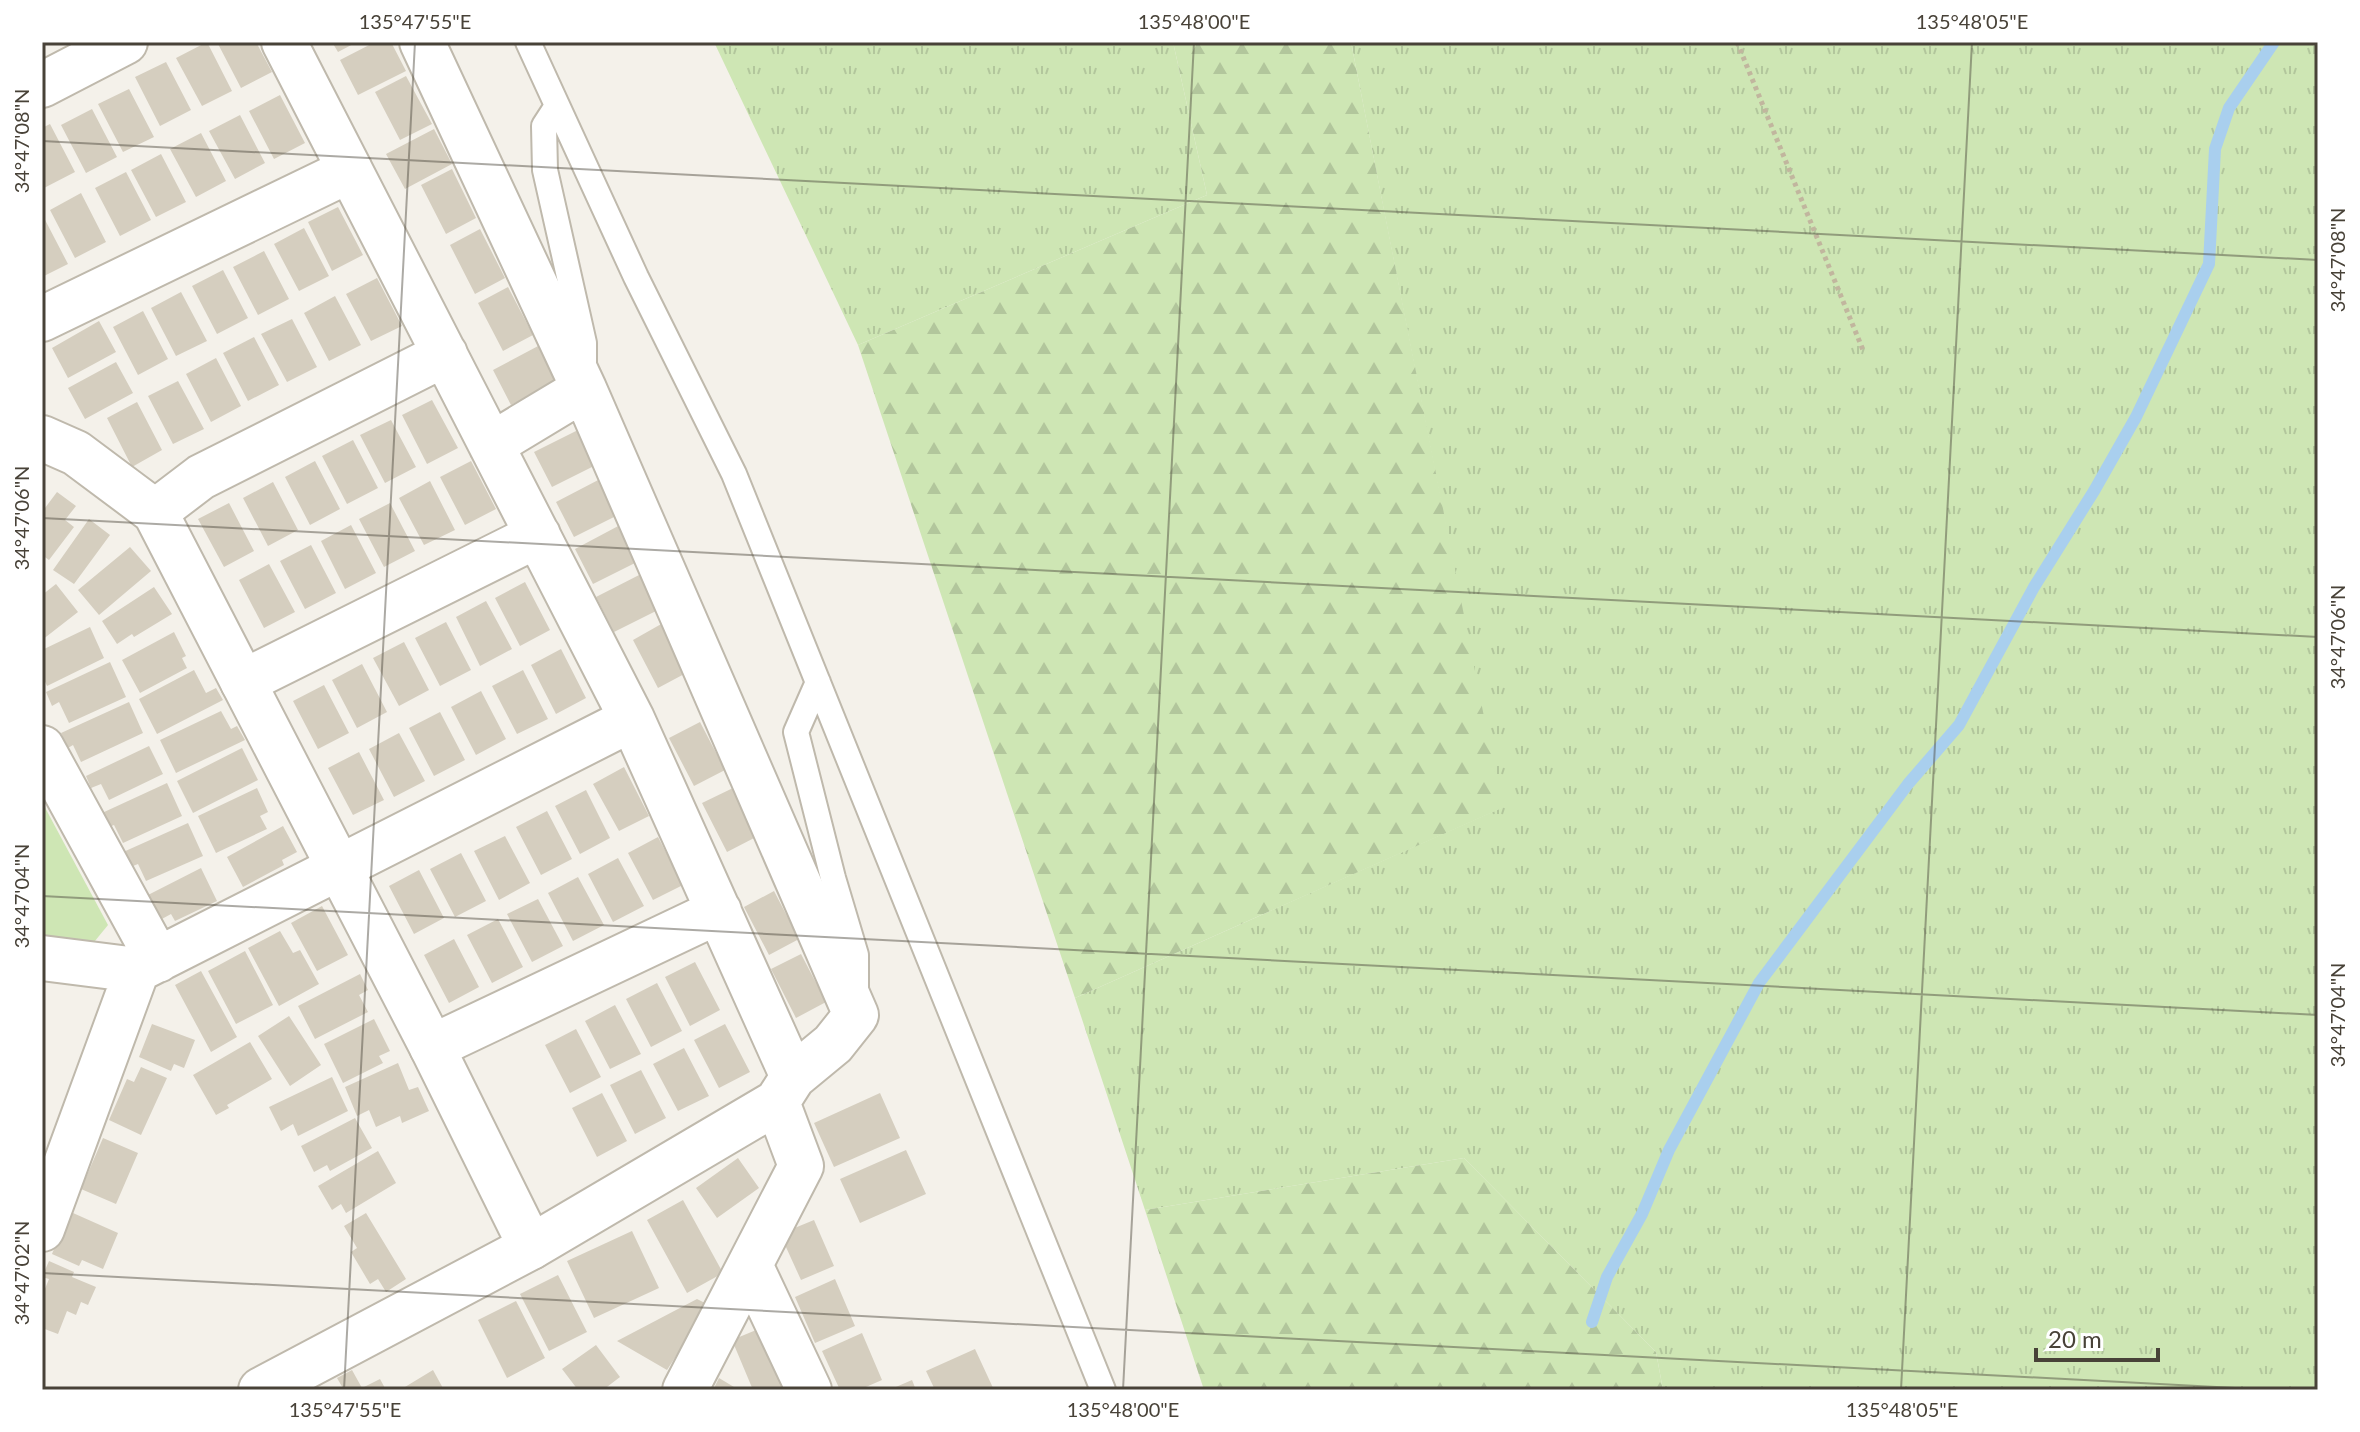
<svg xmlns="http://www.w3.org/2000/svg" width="2360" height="1432" viewBox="0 0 2360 1432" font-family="Lato,sans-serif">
	<defs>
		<pattern id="grass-tufts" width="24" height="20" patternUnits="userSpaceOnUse" patternTransform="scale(2)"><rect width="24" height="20" fill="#cee6b4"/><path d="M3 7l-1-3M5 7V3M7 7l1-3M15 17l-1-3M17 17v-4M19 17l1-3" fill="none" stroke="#b2c69c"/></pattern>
		<pattern id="forest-firs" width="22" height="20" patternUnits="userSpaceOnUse" patternTransform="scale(2)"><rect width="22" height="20" fill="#cee6b4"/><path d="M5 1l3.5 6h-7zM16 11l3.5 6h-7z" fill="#b2c69c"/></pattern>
	</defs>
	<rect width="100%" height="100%" fill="#f4f1ea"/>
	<!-- grass -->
	<path fill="url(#grass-tufts)" d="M714 42H1173L1207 195 858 345Z
		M1351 42H2318V1390H1663L1656 1352 1464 1158 1145 1210 1075 998 1501 808Z"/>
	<!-- forest -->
	<path fill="url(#forest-firs)" d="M1173 42H1351L1502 808 1075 998 858 345 1207 195Z
		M1464 1158 1656 1352 1663 1390H1204L1145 1210Z"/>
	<!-- park -->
	<path fill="#cee6b4" d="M42 802 108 925 90 947 42 940Z"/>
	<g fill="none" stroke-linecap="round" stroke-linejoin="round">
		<!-- stream -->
		<path stroke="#a9cfee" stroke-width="12" d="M1592 1322 1607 1277 1642 1214 1669 1150 1759 983 1908 784 1959 725 2034 587 2094 491 2136 417 2209 264 2215 149 2229 108 2274 42"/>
	</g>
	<!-- building -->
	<path fill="#d5cebf" d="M207 42 232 91 202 106 176 58Z
		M217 42H256L272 72 241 88Z
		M332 42H357L338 52Z
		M375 42H391L406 71 358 95 340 60Z
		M166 62 191 110 160 126 135 77Z
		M406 76 432 124 400 140 375 92Z
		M129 89 154 137 123 152 98 104Z
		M280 95 305 143 274 159 249 111Z
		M92 109 117 157 86 173 61 125Z
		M240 115 265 163 235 179 209 131Z
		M50 124 75 172 44 188 42 184V128Z
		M434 129 452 164 405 189 386 154Z
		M201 133 226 181 196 197 170 149Z
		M161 154 186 202 156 217 131 170Z
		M452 169 476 218 446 234 421 185Z
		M126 172 151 220 120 236 95 188Z
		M81 193 106 242 75 258 50 210Z
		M338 207 363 255 332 271 308 222Z
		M42 214 68 264 42 277Z
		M304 228 329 276 299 291 274 244Z
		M480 229 505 278 475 294 450 245Z
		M264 251 289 299 258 315 233 267Z
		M223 270 248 318 217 334 192 286Z
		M377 278 402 326 371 341 346 294Z
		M508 287 533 335 503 351 478 303Z
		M181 292 207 341 176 356 151 308Z
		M335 296 361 345 329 361 304 313Z
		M143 311 168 359 138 375 113 327Z
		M292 319 317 367 287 382 261 334Z
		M99 321 116 352 68 378 52 348Z
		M254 337 279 385 248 401 223 353Z
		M540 345 559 380 511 405 493 370Z
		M216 358 241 406 211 422 186 374Z
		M116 362 133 393 85 419 68 388Z
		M178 381 204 429 173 444 148 396Z
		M432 400 458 448 427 464 402 415Z
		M137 402 162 450 132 467 107 418Z
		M391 420 416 467 385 483 360 435Z
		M582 428 600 463 552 487 534 452Z
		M353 440 378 488 347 504 322 456Z
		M315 461 340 509 310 525 285 477Z
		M471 461 496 509 465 525 440 477Z
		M604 477 622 513 574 537 556 502Z
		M430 481 455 530 424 545 399 498Z
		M273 482 298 530 268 546 243 498Z
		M57 492 76 506 65 520 74 527 49 560 42 555V512Z
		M229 503 254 551 224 567 198 519Z
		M390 503 415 551 384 567 359 519Z
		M89 519 110 535 74 584 53 570Z
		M622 524 641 560 593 584 575 549Z
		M351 525 376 573 345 589 321 541Z
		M311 545 336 593 305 609 280 561Z
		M130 547 151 571 99 615 78 590Z
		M269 564 295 612 264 628 239 580Z
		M643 573 662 608 614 632 596 597Z
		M525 582 550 630 520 646 495 598Z
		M56 584 78 612 42 640V595Z
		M154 587 172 614 134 637 132 634 117 644 102 621Z
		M486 601 512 649 480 666 456 617Z
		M446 622 471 670 440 686 415 638Z
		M663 623 688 672 658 688 633 640Z
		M90 627 104 658 47 686 42 675V650Z
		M174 632 186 656 182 658 187 668 140 693 122 660Z
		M404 642 429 690 399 706 373 658Z
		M561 649 586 698 556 714 531 665Z
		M110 662 126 697 69 723 59 702 52 706 46 692Z
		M362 664 387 712 357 728 332 680Z
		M194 670 206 693 216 688 223 700 157 734 139 699Z
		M523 670 548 719 517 734 492 686Z
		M324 685 349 733 318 749 293 701Z
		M481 691 506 739 476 755 451 707Z
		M129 702 143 733 81 762 73 745 68 748 61 733Z
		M221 711 231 729 237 726 245 740 176 773 160 740Z
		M440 712 465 760 434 776 409 728Z
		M700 722 725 770 694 786 669 738Z
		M399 733 425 781 394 797 369 749Z
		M149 746 163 774 109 800 101 784 91 788 86 776Z
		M242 748 258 780 193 813 177 781Z
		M359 752 384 800 353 815 328 768Z
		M624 767 649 816 619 831 593 784Z
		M167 783 182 816 123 843 114 825 109 827 102 813Z
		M257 788 268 812 260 816 267 829 216 853 198 816Z
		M733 788 758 836 727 852 702 803Z
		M586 790 610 838 580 854 555 806Z
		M547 811 572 859 541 875 516 827Z
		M188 823 203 856 146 881 138 864 128 868 121 853Z
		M283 826 297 852 282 860 284 865 243 887 227 857Z
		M505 836 530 883 499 900 474 851Z
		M658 837 683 885 653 900 628 853Z
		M461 853 486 901 455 917 430 869Z
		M618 858 644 906 613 922 588 874Z
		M201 868 217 901 175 921 171 914 160 920 148 895Z
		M419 870 444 918 414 934 389 886Z
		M578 877 604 925 573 941 548 893Z
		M774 891 799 939 769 955 744 907Z
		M538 899 563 946 532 962 507 914Z
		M322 906 348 955 317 971 291 923Z
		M498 919 523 967 492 983 467 935Z
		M280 931 293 953 300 950 319 984 279 1006 248 948Z
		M454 939 479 987 449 1003 424 955Z
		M245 951 273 1005 236 1024 208 971Z
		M801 954 826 1002 796 1018 771 969Z
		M695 962 720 1010 690 1026 665 977Z
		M201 971 237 1037 211 1052 175 985Z
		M360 974 368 990 359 995 368 1012 315 1039 298 1006Z
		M657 983 682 1031 651 1047 626 999Z
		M615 1005 641 1054 610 1069 585 1021Z
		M289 1016 321 1065 290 1086 258 1036Z
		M374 1019 390 1051 379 1056 383 1063 343 1083 324 1044Z
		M152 1024 195 1040 184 1068 174 1064 171 1071 139 1057Z
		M725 1024 750 1072 719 1088 694 1040Z
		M576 1029 601 1077 570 1093 545 1045Z
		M250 1042 272 1079 227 1105 229 1108 216 1115 193 1075Z
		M684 1048 709 1096 678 1111 653 1064Z
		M398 1063 409 1090 418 1087 429 1111 402 1123 400 1116 376 1127 369 1110 357 1116 345 1087Z
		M141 1067 167 1078 141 1135 109 1120 127 1079 134 1082Z
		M641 1070 666 1118 635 1134 610 1085Z
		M332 1077 348 1111 298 1136 293 1124 281 1131 269 1107Z
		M602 1093 627 1141 597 1157 572 1108Z
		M880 1093 900 1138 834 1167 814 1123Z
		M355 1118 372 1148 330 1171 327 1165 314 1172 301 1146Z
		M103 1138 138 1153 116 1204 81 1189Z
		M906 1150 926 1194 860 1223 840 1179Z
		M378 1151 396 1183 346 1213 341 1204 332 1210 318 1186Z
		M738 1158 759 1188 717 1218 696 1188Z
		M683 1200 723 1273 687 1293 647 1220Z
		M73 1213 118 1233 103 1269 82 1260 79 1266 52 1254 58 1239 61 1241Z
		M366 1213 406 1279 386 1292 378 1279 370 1284 351 1252 357 1248 344 1226Z
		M814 1220 834 1266 801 1280 780 1234Z
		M632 1231 659 1288 594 1318 567 1261Z
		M49 1261 74 1272 72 1277 96 1287 88 1305 81 1302 76 1315 67 1311 58 1334 42 1328 44 1311 42 1310V1296L49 1279 42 1277Z
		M558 1275 587 1332 549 1351 520 1294Z
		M835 1279 855 1326 815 1343 795 1297Z
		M697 1299 709 1305 667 1370 617 1341Z
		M516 1301 545 1358 507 1378 478 1320Z
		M761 1328 788 1390H753L732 1340Z
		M862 1333 882 1380 859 1390H840L822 1351Z
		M596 1345 620 1377 603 1390H578L562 1369Z
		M975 1349 994 1390H935L926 1371Z
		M352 1370 362 1388 380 1379 386 1390H344L337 1378Z
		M433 1370 444 1390H400Z
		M719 1378 739 1390H713Z
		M912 1380 916 1390H889Z"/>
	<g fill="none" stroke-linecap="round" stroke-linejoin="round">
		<!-- service casing -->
		<g stroke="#bfb9ac" stroke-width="28">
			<path id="service" d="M528 42 636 277 734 474 1103 1390
				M557 106 544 126 545 170 584 343V362
				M818 682 796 732 833 878 856 955V993"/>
		</g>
		<!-- minor casing -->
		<g stroke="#bfb9ac" stroke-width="48">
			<path id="minor" d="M284 42 632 719 793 1077
				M42 85 125 42
				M42 319 350 170
				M491 445 584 389
				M155 512 201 477 445 354
				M243 682 538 535
				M42 748 158 960
				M42 958 137 970
				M432 1047 719 911
				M42 1229 137 970 632 719
				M750 1265 809 1390
				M261 1390 531 1247 777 1102 793 1077 833 1044 856 1015 584 389 422 42
				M685 1390 801 1166 777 1102"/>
		</g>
		<!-- tertiary casing -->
		<g stroke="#bfb9ac" stroke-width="48">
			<path id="tertiary" d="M42 438 76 453 155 512 432 1047 531 1247"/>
		</g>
		<!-- path -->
		<path stroke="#c1b69e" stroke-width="5" stroke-dasharray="4 4" stroke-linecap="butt" d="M1737 42 1863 350"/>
		<!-- service -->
		<use href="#service" stroke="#fff" stroke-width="24"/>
		<!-- minor -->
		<use href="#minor" stroke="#fff" stroke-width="44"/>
		<!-- tertiary -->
		<use href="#tertiary" stroke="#fff" stroke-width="44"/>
	</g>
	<!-- ticks -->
	<path fill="none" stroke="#484238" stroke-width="2" stroke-opacity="0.45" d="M42 141 2318 260M42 518 2318 637M42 896 2318 1015M42 1273 2273 1390M344 1390 415 42M1123 1390 1194 42M1901 1390 1972 42"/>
	<!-- border -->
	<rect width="2360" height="1432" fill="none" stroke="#ffffff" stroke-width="88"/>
	<!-- scale -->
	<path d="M2036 1348v12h122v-12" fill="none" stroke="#484238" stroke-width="4"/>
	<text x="2048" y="1348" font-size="24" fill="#484238" stroke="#ffffff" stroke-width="6" paint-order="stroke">20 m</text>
	<rect x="44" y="44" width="2272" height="1344" fill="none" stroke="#484238" stroke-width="3"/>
	<g font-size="20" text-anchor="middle" fill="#484238">
		<text x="415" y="29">135°47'55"E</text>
		<text x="1194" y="29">135°48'00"E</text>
		<text x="1972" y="29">135°48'05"E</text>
		<text transform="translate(22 141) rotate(-90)" y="7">34°47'08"N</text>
		<text transform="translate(2338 260) rotate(-90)" y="7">34°47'08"N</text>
		<text transform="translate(22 518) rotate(-90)" y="7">34°47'06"N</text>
		<text transform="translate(2338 637) rotate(-90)" y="7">34°47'06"N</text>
		<text transform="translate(22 896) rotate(-90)" y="7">34°47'04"N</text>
		<text transform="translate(2338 1015) rotate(-90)" y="7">34°47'04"N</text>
		<text transform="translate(22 1273) rotate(-90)" y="7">34°47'02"N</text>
		<text x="345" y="1417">135°47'55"E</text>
		<text x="1123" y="1417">135°48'00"E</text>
		<text x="1902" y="1417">135°48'05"E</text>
	</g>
</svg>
